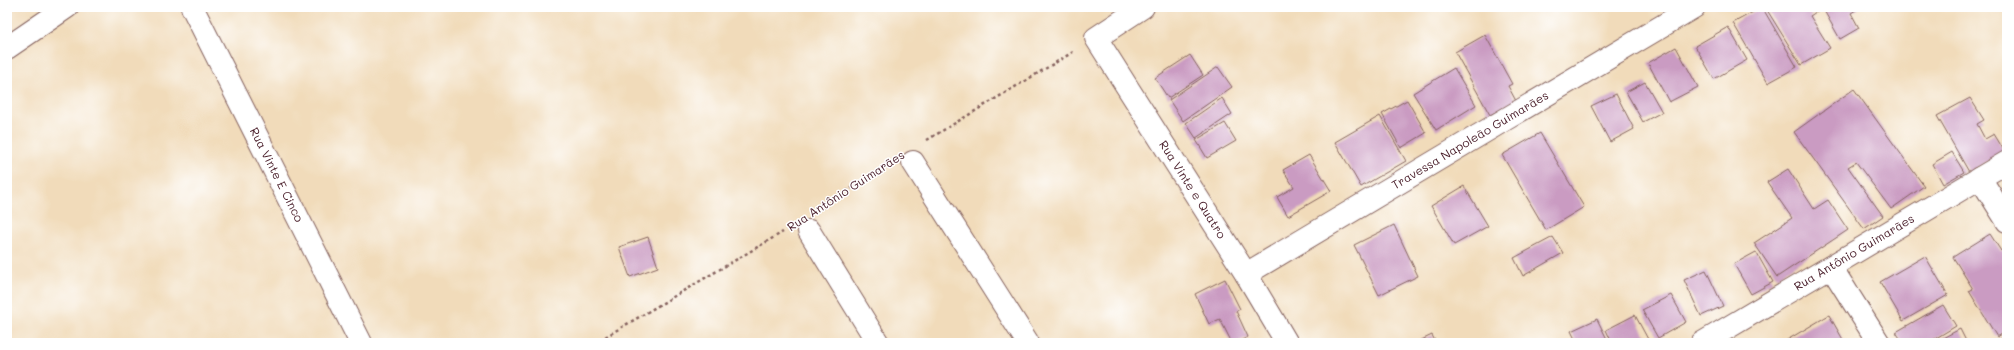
<svg xmlns="http://www.w3.org/2000/svg" width="2014" height="350" viewBox="0 0 2014 350" font-family="Mali,sans-serif">
	<rect width="100%" height="100%" fill="#fff"/>
	<filter id="ink" filterUnits="userSpaceOnUse"><feTurbulence type="fractalNoise" baseFrequency=".025" numOctaves="2"/><feDisplacementMap in="SourceGraphic" scale="8" xChannelSelector="R" yChannelSelector="G"/><feConvolveMatrix kernelMatrix="1 2 1 2 8 2 1 2 1" color-interpolation-filters="sRGB"/></filter>
	<filter id="wash" filterUnits="userSpaceOnUse"><feTurbulence type="fractalNoise" baseFrequency=".012" numOctaves="4" result="noise"/><feDisplacementMap in="SourceGraphic" scale="16" xChannelSelector="R" yChannelSelector="G"/><feGaussianBlur stdDeviation="0.9" result="paint"/><feColorMatrix in="noise" values="0 0 0 0 0 0 0 0 0 0 0 0 0 0 0 0 0 1.4 0 .05"/><feComposite in="paint" operator="in"/></filter>
	<g filter="url(#wash)">
		<rect width="100%" height="100%" fill="#f1dbba"/>
		<g id="blocks">
			<!-- building -->
			<path fill="#ca9bc2" d="M1762 7 1797 67 1768 83 1733 23Z
				M1772 7H1817L1819 10 1810 16 1830 48 1801 65 1767 10Z
				M1822 7H1861L1851 13 1859 28 1840 39Z
				M1728 27 1747 60 1714 79 1695 46Z
				M1485 35 1512 84 1508 86 1516 101 1490 115 1455 52Z
				M1676 47 1698 87 1669 102 1648 63Z
				M1190 55 1203 75 1168 98 1155 78Z
				M1218 67 1232 87 1183 121 1169 100Z
				M1454 68 1476 105 1436 130 1413 93Z
				M1645 82 1662 112 1643 122 1626 92Z
				M1854 89 1924 186 1891 209 1856 162 1848 167 1883 216 1864 229 1794 132Z
				M1616 94 1634 129 1610 142 1591 106Z
				M1222 98 1232 114 1196 138 1186 123Z
				M1970 98 1984 120 1977 124 1985 139 1994 134 2005 152 1969 172 1937 116Z
				M1407 100 1426 133 1401 148 1382 114Z
				M1380 116 1406 161 1361 187 1335 142Z
				M1225 123 1236 141 1207 158 1196 140Z
				M1540 133 1584 207 1546 230 1502 155Z
				M1952 152 1964 172 1943 184 1932 164Z
				M1309 155 1331 191 1288 216 1277 197 1294 187 1283 170Z
				M1788 169 1814 209 1828 200 1848 230 1777 277 1754 243 1792 218 1767 182Z
				M1464 186 1488 226 1454 245 1431 206Z
				M1394 225 1418 276 1379 295 1354 245Z
				M1990 234 2001 251 2007 247V331L1997 337 1969 291 1973 289 1953 257Z
				M648 237 658 267 630 277 619 247Z
				M1553 237 1563 253 1523 276 1514 258Z
				M1756 252 1773 282 1751 294 1734 264Z
				M1925 256 1948 295 1903 321 1880 282Z
				M1706 270 1723 306 1701 316 1684 280Z
				M1225 279 1240 309 1236 311 1248 337 1236 343H1232L1220 319 1209 324 1195 294Z
				M1671 295 1686 322 1658 338 1642 310Z
				M1943 305 1956 326 1928 343H1903L1896 332Z
				M1635 315 1650 343H1612L1606 330Z
				M1829 315 1845 343H1782Z
				M1597 319 1609 343H1577L1571 331Z
				M1960 329 1967 343H1933Z
				M1432 335 1436 343H1415Z
				M2007 336V343H1998L1997 341Z"/>
		</g>
	</g>
	<g filter="url(#ink)">
		<use href="#blocks" fill-opacity="0" stroke="#84615d" stroke-width="1"/>
		<g fill="none" stroke-linecap="round" stroke-linejoin="round">
			<!-- street casing -->
			<g stroke="#84615d" stroke-width="24">
				<g id="street">
					<path id="s1" d="M192 7 361 343"/>
					<path id="s2" d="M1143 7 1096 38 1246 274 1287 343"/>
					<path d="M7 48 67 7"/>
					<path d="M913 162 1028 343"/>
					<path d="M1980 178 2007 221"/>
					<path d="M809 231 878 343"/>
					<path d="M1831 267 1879 343"/>
					<path id="s3" d="M1246 274 1694 7"/>
					<path id="s4" d="M1702 343 2007 162"/>
				</g>
			</g>
			<!-- path -->
			<path stroke="#84615d" stroke-width="2.5" stroke-dasharray="3 3" stroke-linecap="butt" d="M927 140 1073 52
				M821 208 887 165
				M595 343 783 232"/>
			<!-- street -->
			<use href="#street" stroke="#fff" stroke-width="22"/>
		</g>
	</g>
	<g text-anchor="middle" stroke-width="3" stroke-linejoin="round" paint-order="stroke">
		<!-- street labels -->
		<g font-size="12" fill="#4a1f2b" stroke="#fff">
			<text dy="4" stroke="none"><textPath href="#s3" startOffset="261">Travessa Napoleão Guimarães</textPath></text>
			<text dy="4" stroke="none"><textPath href="#s1" startOffset="188">Rua Vinte E Cinco</textPath></text>
			<text dy="4" stroke="none"><textPath href="#s2" startOffset="236">Rua Vinte e Quatro</textPath></text>
			<text transform="translate(846 191) rotate(-33)" y="4">Rua Antônio Guimarães</text>
			<text dy="4" stroke="none"><textPath href="#s4" startOffset="177">Rua Antônio Guimarães</textPath></text>
		</g>
	</g>
	<!-- margin -->
	<rect width="2014" height="350" fill="none" stroke="#fff" stroke-width="24"/>
</svg>
